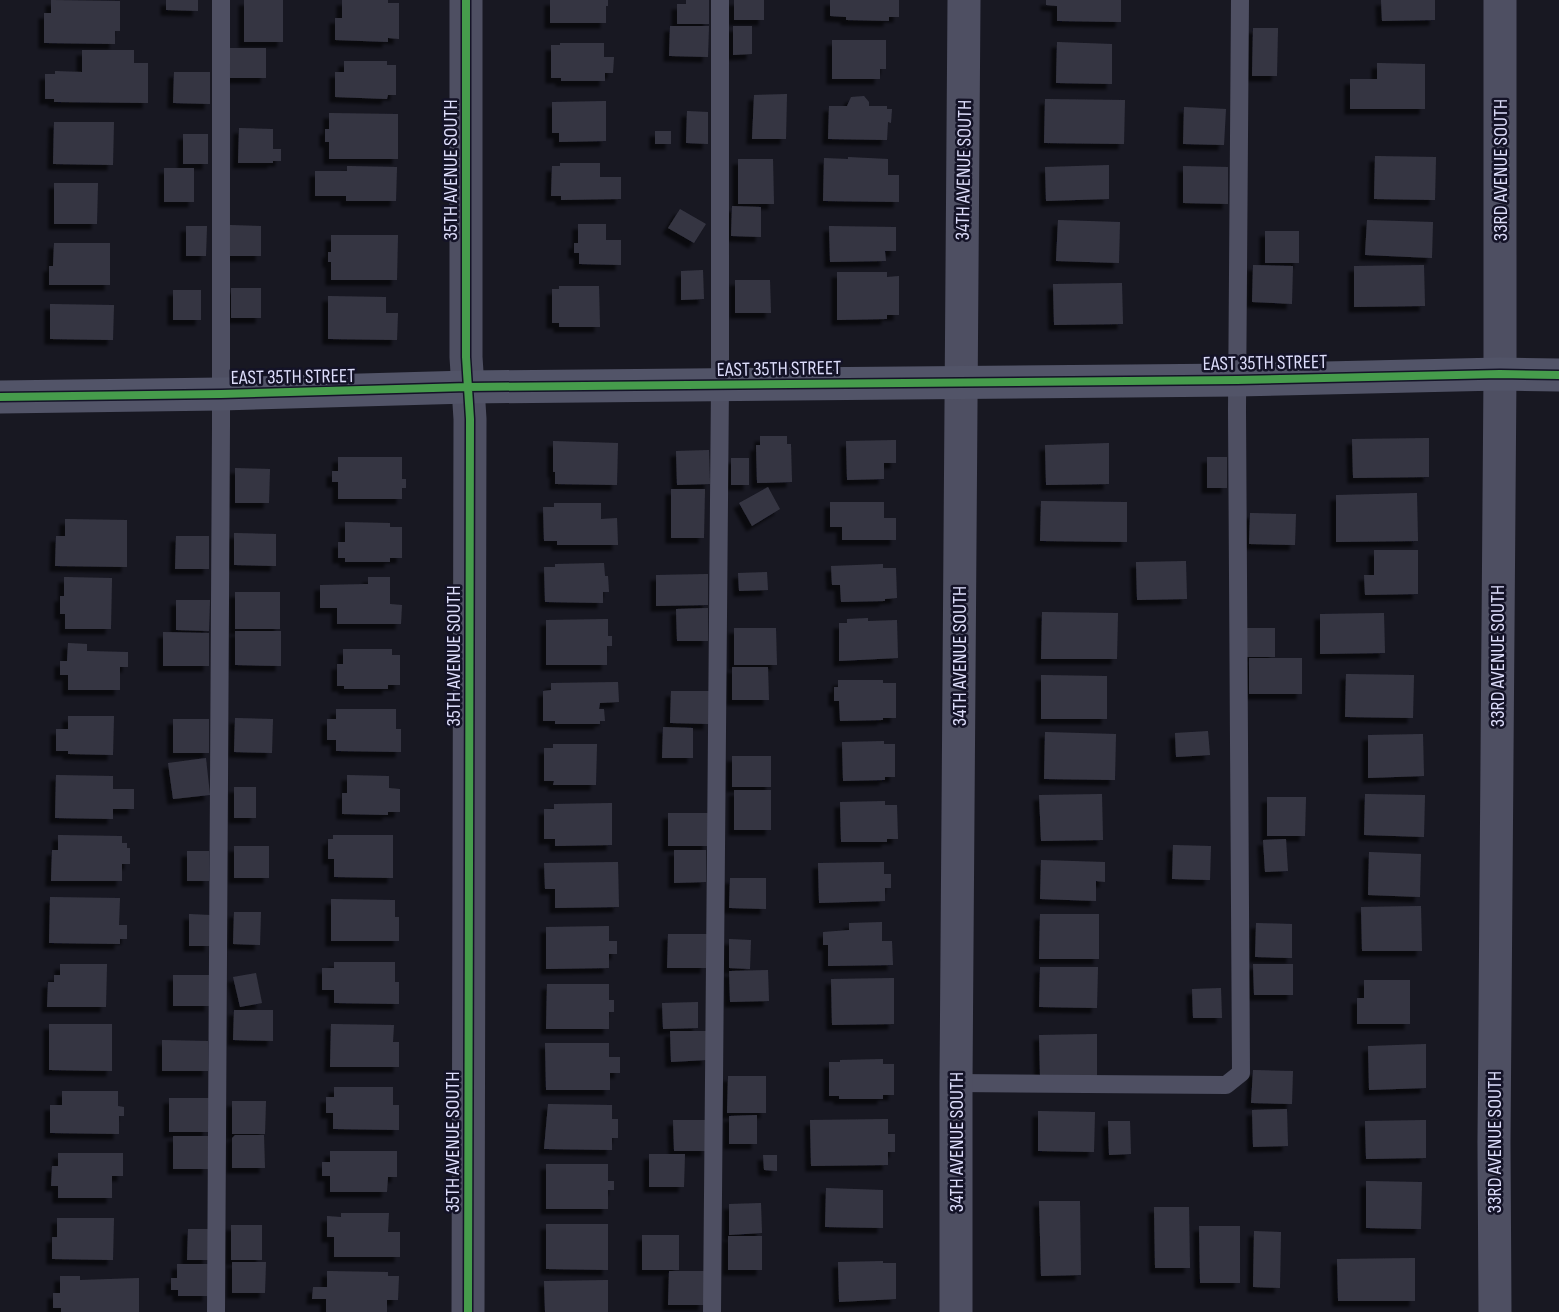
<svg xmlns="http://www.w3.org/2000/svg" width="1559" height="1312" viewBox="0 0 1559 1312" font-family="'Sofia Sans Condensed',sans-serif">
	<defs>
		<filter id="shadow"><feDropShadow dx="-5.5" dy="5.5" stdDeviation="1.5" flood-color="#0009"/></filter>
	</defs>
	<rect width="100%" height="100%" fill="#181822"/>
	<!-- building -->
	<path fill="#363643" filter="url(#shadow)" d="M51 0 120 1V31H115V44L44 43V13H51Z
		M166 0H198V11L166 10Z
		M244 0H283V42H244Z
		M342 0H388V3H399V39L388 38V42L335 40V18H342Z
		M550 0H608V6H606V23H550Z
		M686 0H709V24H677V4H686Z
		M734 0H764V20H734Z
		M830 0H899V17H889V21L846 20V17L830 16Z
		M1046 0H1121V22L1057 21V6L1046 5Z
		M1381 0H1435V20L1382 21Z
		M670 26H709L708 57 669 56Z
		M733 26H752V54L733 55Z
		M1253 28H1278L1277 76H1252Z
		M832 40H886V69H880V79H832Z
		M1057 42 1112 44V84L1056 83Z
		M560 43H604V57H614L613 73H605V81H561V78H551V45H560Z
		M230 48H266V78H230Z
		M82 50H134V63H148V103L54 102V99H45V74H55V71L82 72Z
		M344 61H387V65H396V95H388L387 99 335 97V72H344Z
		M1377 63 1425 64V109H1350V79H1377Z
		M174 72H210V104L173 103Z
		M787 94 786 139H752L754 95Z
		M864 96 869 102V106H887V109H892L891 123 888 122 887 140 828 139 829 106H847L851 97Z
		M1045 99 1125 100 1124 144 1044 143Z
		M606 101V141L559 142V133H552V102Z
		M1184 107 1226 109 1224 145 1183 144Z
		M687 111 708 112V144L686 143Z
		M329 113 398 114V159H329V142H325V129H329Z
		M54 122H114L113 165 53 164Z
		M239 128 273 129V149H281V161H273V163H238Z
		M655 131H671V144H655Z
		M183 134H208V164H183Z
		M1375 156 1436 157 1435 200 1374 199Z
		M848 157 888 159V175H899V202L823 201 824 158 848 159Z
		M738 159H773L774 204H738Z
		M560 163H600V177H621V199L561 200V196H551L552 166H560Z
		M1109 165V199L1046 201 1045 167Z
		M347 166 397 167 396 201H346V196H315V171H347Z
		M1183 166 1228 167V204L1183 203Z
		M164 168H194V202H164Z
		M54 183H98L97 224H54Z
		M732 206 761 207V237L731 236Z
		M680 209 706 224 694 243 668 228Z
		M1058 220 1120 222 1119 263 1056 261Z
		M1367 220 1433 222 1432 258 1365 255Z
		M578 224H606V240H621V265L579 264V253H574V243H578Z
		M230 225 261 226V256H230Z
		M186 226H207L206 256H186Z
		M829 226 896 227V251H885L886 261 830 262Z
		M1265 231H1299V263H1265Z
		M331 235H398L397 280H331V262H328V252H331Z
		M54 243H110V285H49V266H53Z
		M1253 265 1293 266 1292 304 1252 302Z
		M1424 265 1425 306 1354 307V266Z
		M703 270 704 299 681 300V271Z
		M837 272H887V277L899 276V315H887V319L837 320Z
		M735 280H770L771 313H735Z
		M1122 283 1123 324 1054 325 1053 284Z
		M559 286H599L600 327H559V323H552V289H559Z
		M231 288H261V318H231Z
		M173 290H201V320H173Z
		M328 296 386 297V313H398L397 340 328 339Z
		M50 304 114 305 113 340 50 339Z
		M760 436H787V444H791L792 482 757 483 756 445H760Z
		M1429 438V477L1353 478 1352 439Z
		M896 440V463H884V479L847 480 846 441Z
		M553 441 618 443 617 485 555 484V472H553Z
		M1109 443V484L1046 485 1045 445Z
		M709 450 710 484 677 485 676 451Z
		M338 457H402V479H406V488H402V499H338V482H332V471H338Z
		M1207 457H1227V488H1207Z
		M731 458H749V485H731Z
		M235 468 270 469 269 503H235Z
		M768 487 780 509 752 526 739 503Z
		M671 489H705L704 538H671Z
		M1417 493 1418 541 1336 542V495Z
		M1041 501 1127 502V542L1040 541Z
		M830 502H884V518H896V540H842V527H830Z
		M554 503H601V519L617 518 618 545H557V541H544L543 507H554Z
		M1250 513 1296 514 1295 545 1249 544Z
		M65 519 127 520V567L55 566 56 536H65Z
		M345 522 390 523V527H402V558H390V562H345V558H338V542H345Z
		M234 533 276 534V566L234 565Z
		M176 536H209V569H175Z
		M1374 550H1418V594L1365 595 1364 575H1374Z
		M1186 561 1187 599 1137 600 1136 562Z
		M604 563 605 576H608L609 592H603V603L545 602 544 567H555V564Z
		M883 564V568H896L897 598 885 599V601L841 602 840 585H832L831 566Z
		M767 572 768 590 739 591 738 573Z
		M708 574V605L656 606V575Z
		M64 577 112 578 111 629H65V614H60V596H64Z
		M368 577H390V604L402 605 401 624H337V608H320V585L368 584Z
		M235 592H280V629H235Z
		M176 600H210L209 631 176 630Z
		M708 608V641H677L676 609Z
		M1042 612 1118 613 1117 659H1041Z
		M1384 613 1385 653 1320 654V614Z
		M868 618V621L897 620 898 658 839 661V623H847V619Z
		M608 619V636H612V646H607V665H546V620Z
		M734 628H776L777 665H734Z
		M1246 628H1275V657H1246Z
		M235 631H281V666L235 665Z
		M163 632 209 633V666H163Z
		M68 643 87 644V651L128 652V667H120V690H68V675H60V661H67Z
		M343 649H392V655H400V685H388V689H344V686H337V664H343Z
		M1249 658H1302V694H1249Z
		M732 667H768L769 700H732Z
		M1346 674 1414 675 1413 718 1345 717Z
		M1041 675 1107 676V719H1041Z
		M838 680H883V683H896V718H883V720L840 721 839 701H834V687H838Z
		M618 682 619 702 600 703 599 709H604L605 721H600V724H555V721H543V691L551 690V683Z
		M671 691H709V724L670 723Z
		M336 709H396V729H401V752L336 751V740H327V719H336Z
		M68 716H114L113 755 68 754V751H56V729H68Z
		M235 718 273 719 272 753 234 752Z
		M173 719H209V753H173Z
		M663 727 693 728V758H662Z
		M1208 731 1210 755 1176 757 1175 733Z
		M1045 732 1116 734 1115 780 1044 779Z
		M1423 734 1424 776 1368 778V735Z
		M884 741V744H895V777H885V780L843 781 842 742Z
		M553 744H597L596 785H553L554 781H544V748H553Z
		M732 756H771V787H732Z
		M206 758 210 795 173 799 168 763Z
		M56 775 113 776V789H134V809H113V819L55 818Z
		M347 775 389 776V788L400 789V812H388V815L342 814V793H347Z
		M234 787H256V818H234Z
		M734 790H771V830H734Z
		M1102 794 1103 840 1041 841 1039 795Z
		M1365 794 1425 795 1424 837 1364 835Z
		M1267 797H1306L1305 836H1267Z
		M885 801V805H897L898 839H887V842H841L840 802Z
		M612 803V845L555 846V839H544V809H554V804Z
		M668 813H708V846H668Z
		M58 835 122 836V843H127V848H130V864H122V881H51L52 850H58Z
		M333 835H393V878L334 877V859H328V839H333Z
		M1286 839 1288 871 1265 872 1263 840Z
		M1173 845 1211 846 1210 880 1172 879Z
		M234 846H269V878H234Z
		M674 850H706V882L674 883Z
		M187 851H209V881H187Z
		M1369 852 1421 854 1420 897 1368 895Z
		M1041 860 1105 862V882L1096 881V901L1040 899Z
		M618 862 619 907 555 908V889H545L544 863Z
		M884 862V874H891V888H885V901L819 903 818 863Z
		M730 878H766V909L729 908Z
		M50 897 120 898 119 925H127V939H120V944L49 943Z
		M331 899 395 900V917H399V941H331Z
		M1421 906 1422 951H1362L1361 907Z
		M234 912H261L260 945 233 944Z
		M189 914 210 915V946H189Z
		M1040 914H1099V959H1039Z
		M882 922V941H892L893 965 828 966V945H823V932L849 930V923Z
		M1256 923 1292 924V958L1255 957Z
		M609 926V941H617V954H609V968L546 969V927Z
		M668 934H707L706 968H667Z
		M729 939 751 940 750 969 729 968Z
		M334 962H395V982H399V1004L334 1003V990H322V968H334Z
		M60 964H107L106 1007H47L48 982H54V975H60Z
		M1253 964H1293V995H1254Z
		M1040 967H1098L1097 1008 1039 1007Z
		M768 970 769 1001 730 1002 729 971Z
		M256 973 262 1003 240 1007 233 977Z
		M173 975H210V1006H173Z
		M894 978V1024L832 1025 831 979Z
		M1364 980H1410V1024H1357V998H1364Z
		M547 984H609V1000H614V1012H609V1029H546Z
		M1221 988 1222 1018H1193L1192 989Z
		M698 1002V1028L663 1029 662 1003Z
		M234 1010H273V1041L233 1040Z
		M49 1024H112V1071L49 1070Z
		M331 1024 394 1025 393 1042H399V1067H330Z
		M670 1031H706L707 1060 671 1062Z
		M1097 1034V1077H1040L1039 1035Z
		M162 1040 208 1041V1071H162Z
		M545 1043H609V1057H620V1073H610V1090H546Z
		M1426 1044V1088L1369 1090 1368 1046Z
		M883 1059V1064H894V1095H883V1099H839V1096H829V1062H840V1060Z
		M1253 1070 1293 1071 1292 1104 1251 1103Z
		M728 1076H766V1113H727Z
		M334 1087H393V1105H399V1130L333 1129V1113H326V1097H334Z
		M62 1091H118V1106L124 1107V1116H119V1134L50 1133V1105H62Z
		M169 1098H209L208 1132H169Z
		M232 1101H266L265 1134H232Z
		M548 1104 612 1105V1119H618V1138H612V1150L544 1149Z
		M1287 1109 1288 1146 1253 1147 1252 1110Z
		M1038 1111 1095 1112 1094 1152 1038 1151Z
		M757 1115V1144H729V1116Z
		M888 1119V1134H895V1152H888V1165L811 1166 810 1120Z
		M673 1120H707V1151H674Z
		M1426 1120V1158L1366 1159 1365 1121Z
		M1108 1121H1130L1131 1154 1109 1155Z
		M235 1135H264L265 1168H232V1138Z
		M173 1136H209L208 1169H173Z
		M330 1151H397V1177H388L387 1192H330V1176H322V1162H330Z
		M58 1153H123V1176H112V1198H58V1186H51L52 1166H58Z
		M649 1154H685L684 1187H649Z
		M763 1155H777V1171L764 1170Z
		M546 1164H608V1181H614V1190H608V1209H546Z
		M1366 1181 1422 1182 1421 1229 1366 1228Z
		M826 1188 883 1190V1228L825 1227Z
		M1039 1201H1080L1081 1275 1041 1276Z
		M761 1203 762 1233 729 1235V1204Z
		M1154 1207H1189L1190 1268H1155Z
		M341 1213H389L388 1232H400V1257H334V1237H327V1216L341 1217Z
		M57 1218H114L113 1260 52 1259V1237H57Z
		M546 1224H608V1270L546 1269Z
		M231 1225H262V1260H231Z
		M1199 1226H1240V1283H1200Z
		M188 1229H209L208 1260H187Z
		M1254 1231 1281 1232 1280 1288 1253 1287Z
		M642 1235H679V1270H642Z
		M728 1236H762V1270H728Z
		M1415 1258V1301H1338L1337 1259Z
		M883 1261V1263H896V1299L839 1302 838 1262Z
		M232 1262H266L265 1293H232Z
		M177 1264H208V1296H178V1290H171V1278H177Z
		M327 1271 388 1272V1276H399L398 1300H387V1312H326V1299H312L313 1287H327Z
		M669 1271H705L704 1305H668Z
		M60 1276H80V1280L139 1278V1312H61V1308H53V1293H60Z
		M608 1280V1312H545L544 1281Z"/>
	<g fill="none" stroke-linecap="round" stroke-linejoin="round">
		<!-- lane -->
		<path stroke="#4e4f62" stroke-width="18" d="M956 1083 1226 1085 1241 1073 1237 410 1240 0
			M216 1312 221 427V0
			M712 1312 720 385V0"/>
		<!-- street -->
		<path stroke="#4e4f62" stroke-width="33" d="M466 0V357L470 419 468 1312
			M956 1312V1083L964 0
			M1495 1312 1494 1142 1500 374V0"/>
		<!-- secondary -->
		<path stroke="#525468" stroke-width="33" d="M0 397 221 394 468 387 1237 380 1500 374 1559 375"/>
		<!-- cycleway casing -->
		<g stroke="#141327" stroke-width="11">
			<path id="cycleway" d="M466 0V357L470 419 468 1312
				M0 397 221 394 468 387 1237 380 1500 374 1559 375"/>
		</g>
		<!-- cycleway -->
		<use href="#cycleway" stroke="#469c4c" stroke-width="8"/>
	</g>
	<g text-anchor="middle" stroke-width="5" stroke-linejoin="round" paint-order="stroke">
		<!-- street labels -->
		<g font-size="20" fill="#ddddfb" stroke="#141327">
			<text transform="translate(450 170) rotate(-90)" y="7">35TH AVENUE SOUTH</text>
			<text transform="translate(963 170) rotate(-89)" y="7">34TH AVENUE SOUTH</text>
			<text transform="translate(1500 170) rotate(-90)" y="7">33RD AVENUE SOUTH</text>
			<text transform="translate(1265 362) rotate(-1)" y="7">EAST 35TH STREET</text>
			<text transform="translate(779 368) rotate(-1)" y="7">EAST 35TH STREET</text>
			<text transform="translate(293 376) rotate(-1)" y="7">EAST 35TH STREET</text>
			<text transform="translate(453 656) rotate(-90)" y="7">35TH AVENUE SOUTH</text>
			<text transform="translate(959 656) rotate(-90)" y="7">34TH AVENUE SOUTH</text>
			<text transform="translate(1497 656) rotate(-90)" y="7">33RD AVENUE SOUTH</text>
			<text transform="translate(452 1142) rotate(-90)" y="7">35TH AVENUE SOUTH</text>
			<text transform="translate(956 1142) rotate(-90)" y="7">34TH AVENUE SOUTH</text>
			<text transform="translate(1494 1142) rotate(-90)" y="7">33RD AVENUE SOUTH</text>
		</g>
	</g>
</svg>
